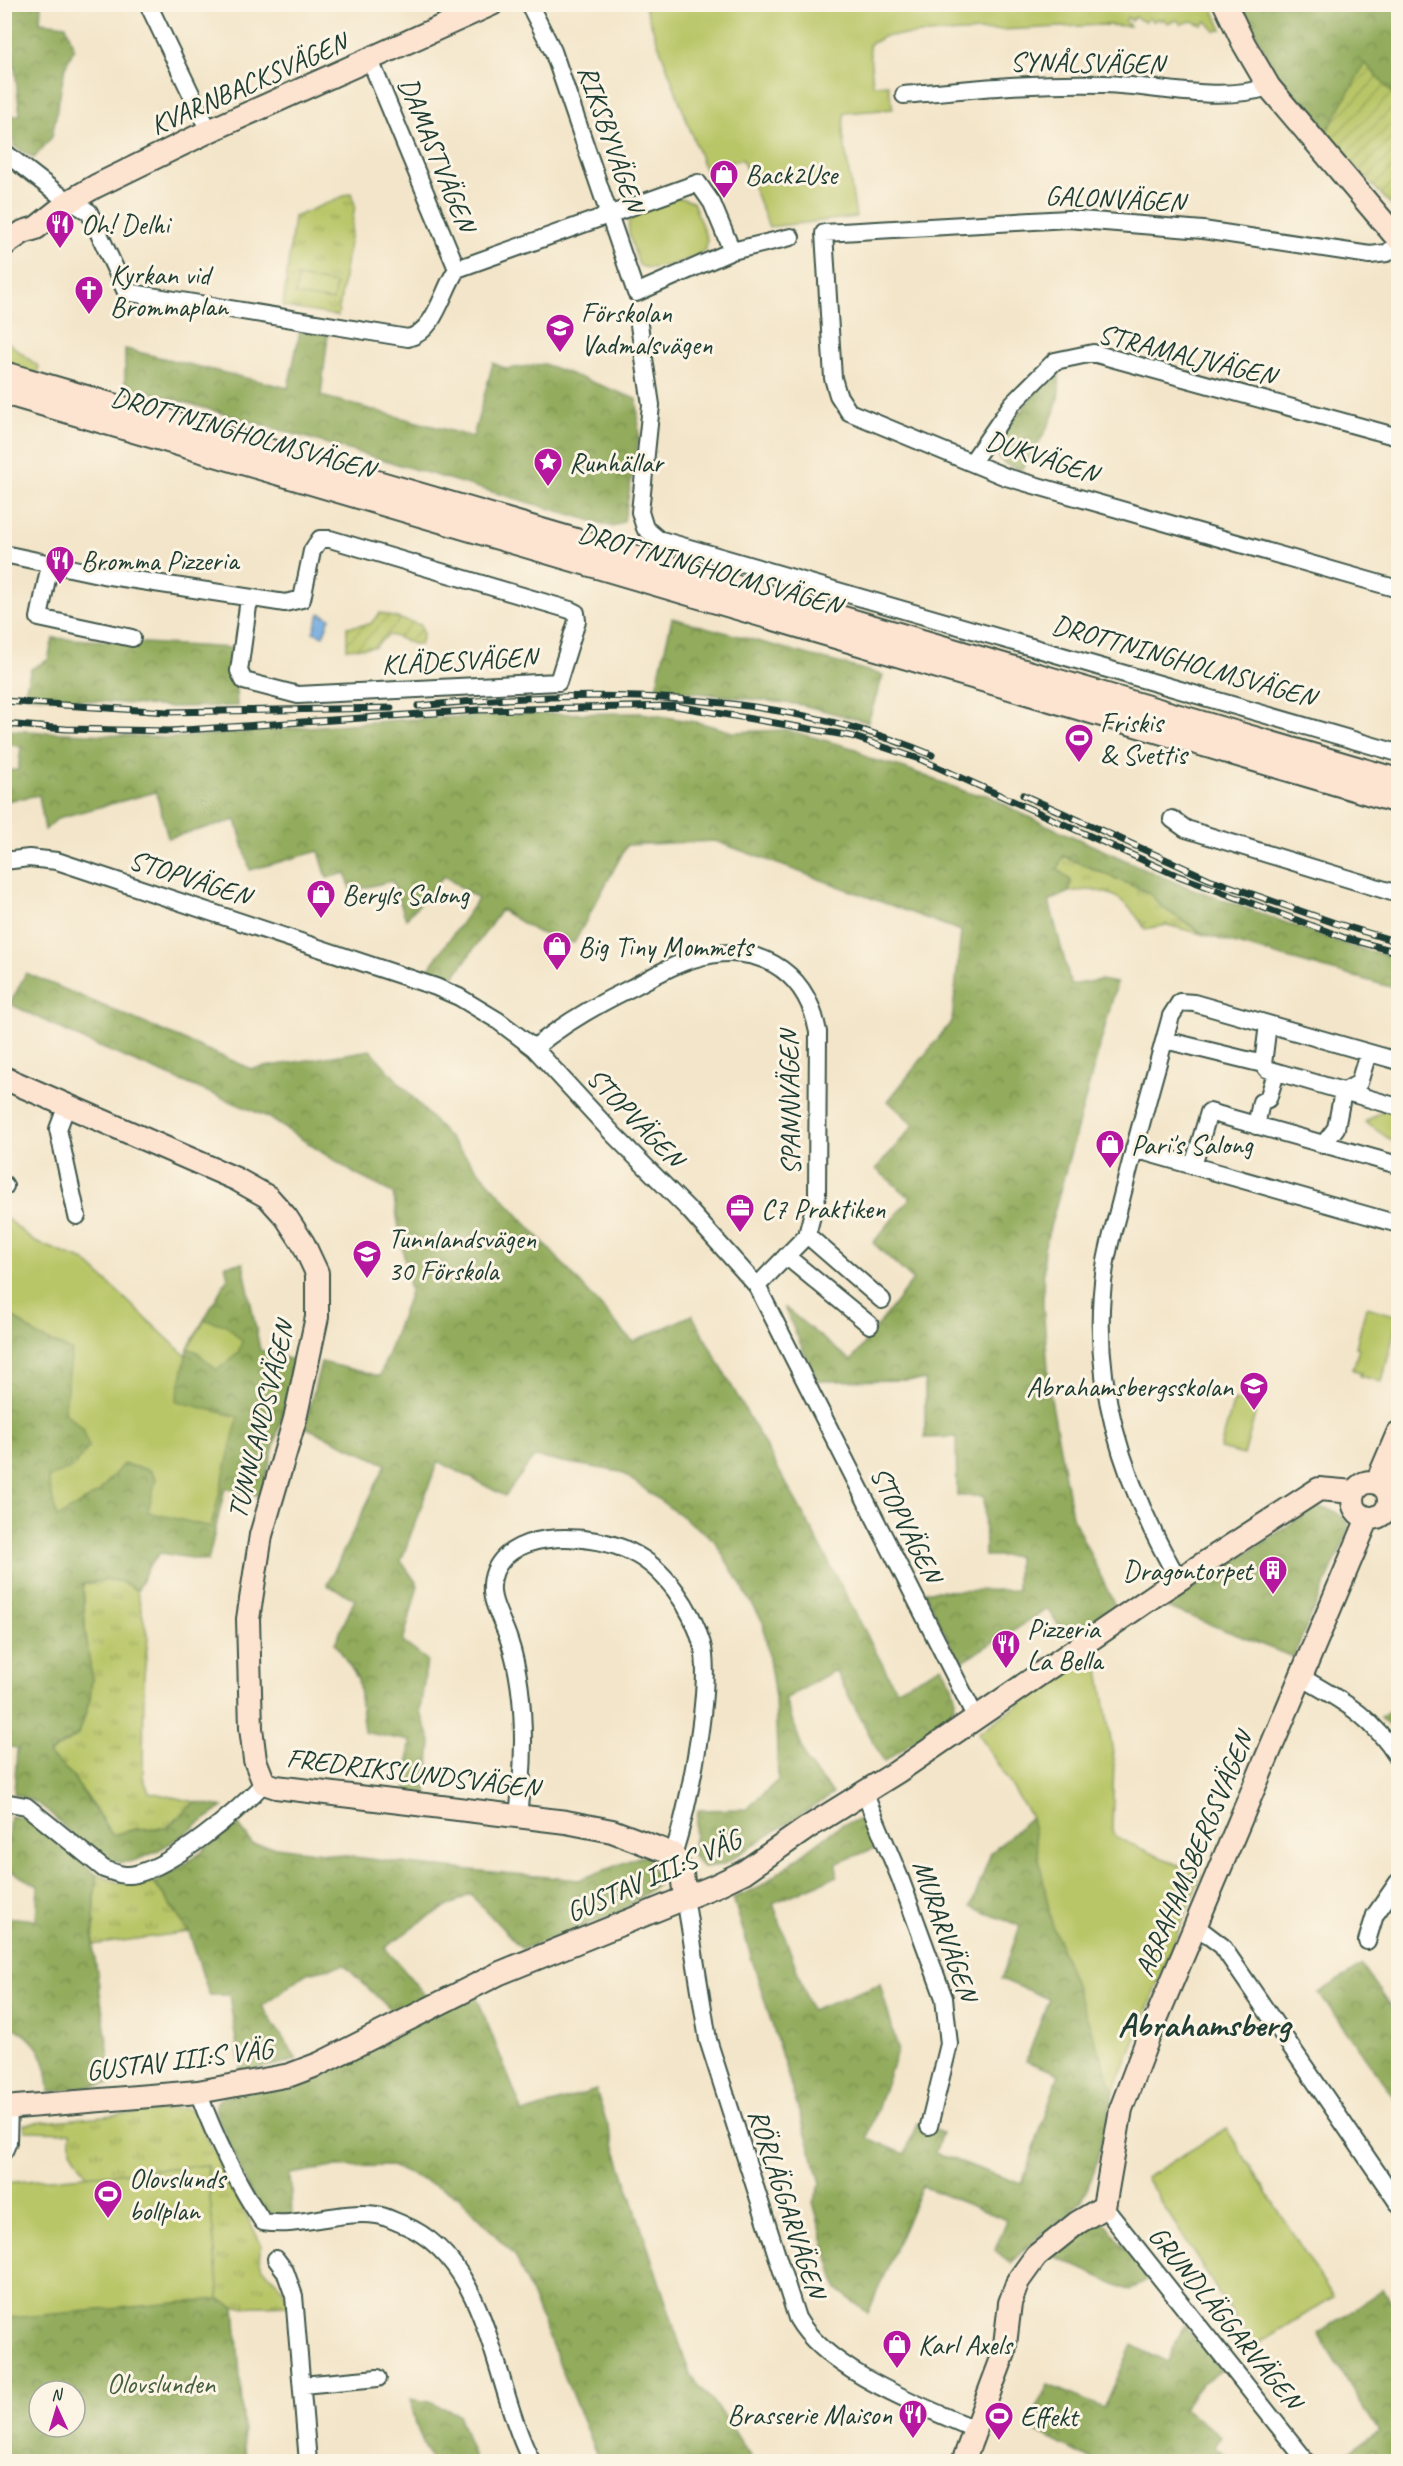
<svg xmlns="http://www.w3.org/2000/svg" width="1403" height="2466" viewBox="0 0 1403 2466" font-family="Caveat,sans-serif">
	<defs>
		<pattern id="grass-tufts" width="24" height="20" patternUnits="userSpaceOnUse" patternTransform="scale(1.5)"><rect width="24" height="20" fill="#b9c668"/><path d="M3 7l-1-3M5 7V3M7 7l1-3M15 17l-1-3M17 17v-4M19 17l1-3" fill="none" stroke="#96a256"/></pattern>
		<pattern id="forest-crowns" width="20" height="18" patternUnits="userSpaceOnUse" patternTransform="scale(1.5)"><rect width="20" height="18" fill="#92ab5c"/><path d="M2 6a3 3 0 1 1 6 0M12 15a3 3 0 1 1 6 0" fill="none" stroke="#778c4d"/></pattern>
		<pattern id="garden-furrows" width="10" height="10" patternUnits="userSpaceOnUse" patternTransform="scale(1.5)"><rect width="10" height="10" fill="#b9c668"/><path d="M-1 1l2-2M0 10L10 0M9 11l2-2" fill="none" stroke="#96a256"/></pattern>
		<pattern id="water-ripples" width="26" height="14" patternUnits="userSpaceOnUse" patternTransform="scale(1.5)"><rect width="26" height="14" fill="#6ea8de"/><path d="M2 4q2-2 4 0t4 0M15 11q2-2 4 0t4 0" fill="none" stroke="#5a8ab5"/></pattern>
	</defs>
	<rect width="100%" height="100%" fill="#fcf5e5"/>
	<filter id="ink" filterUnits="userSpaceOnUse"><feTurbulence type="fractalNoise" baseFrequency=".0167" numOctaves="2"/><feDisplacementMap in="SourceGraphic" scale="12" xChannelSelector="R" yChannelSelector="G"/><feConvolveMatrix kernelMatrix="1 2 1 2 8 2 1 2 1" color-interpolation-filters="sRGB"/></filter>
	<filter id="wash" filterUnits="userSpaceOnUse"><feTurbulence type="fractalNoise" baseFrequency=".008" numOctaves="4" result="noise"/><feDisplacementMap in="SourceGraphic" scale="24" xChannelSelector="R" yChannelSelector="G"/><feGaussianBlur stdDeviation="1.35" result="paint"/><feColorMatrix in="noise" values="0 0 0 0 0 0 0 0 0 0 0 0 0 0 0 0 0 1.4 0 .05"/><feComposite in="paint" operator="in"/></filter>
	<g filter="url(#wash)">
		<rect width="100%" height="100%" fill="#f3e5c9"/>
		<!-- grass -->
		<path fill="url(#grass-tufts)" stroke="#6c824e" stroke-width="1.5" d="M351 193 355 205 338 316 283 307 294 217Z
			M4 339 39 367 37 374 5 363Z
			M1063 856 1148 892 1166 910 1205 935 1167 925 1145 929C1126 897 1106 885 1069 892L1071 881 1058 869Z
			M111 1579 124 1581 137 1591 148 1638 144 1675 143 1777 149 1792 195 1802 167 1828 136 1829 112 1835 86 1795 48 1754 79 1734 85 1629 83 1583Z
			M96 1874 119 1883H155L189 1932 93 1945Z
			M185 2108 194 2112 262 2246C253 2266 269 2272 281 2287 285 2292 287 2299 289 2305L235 2307 219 2299 207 2165 87 2176 71 2150V2132L25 2131 24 2124Z"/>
		<!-- forest -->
		<path fill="url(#forest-crowns)" stroke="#587448" stroke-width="1.5" fill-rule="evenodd" d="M4 5H41L40 22 66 25 74 49 65 68 52 137 34 158 14 146 10 116 20 115 13 52H5Z
			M1241 5H1398V100L1365 64 1325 135 1277 75Z
			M300 331 328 334 321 396 473 437 493 363 507 369 544 364 637 399 639 437 624 521 613 527 125 385V349L288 388Z
			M1058 370C1066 406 1040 441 1022 470 1005 466 997 462 995 443L1045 381Z
			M672 618 883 675 868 722 802 705 656 688Z
			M53 638 233 648 237 706 168 707 24 695 31 669 48 660Z
			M642 713 701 723 733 732 787 730 856 749 869 759 902 767 969 793 988 795 1018 812 1174 882 1350 946 1398 958V989L1205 935 1166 910 1147 892 1063 856 1058 869 1071 881 1069 892 1049 901 1071 985 1100 980 1117 983 1044 1249 1043 1306 1050 1393 1072 1516 1115 1606 1067 1637 1047 1609 960 1663 924 1591 1017 1590V1556H985L984 1496H957L956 1437 925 1438V1380L817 1381 784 1307 851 1361 913 1280 873 1243 910 1198 876 1169 914 1125 888 1101 952 1021 961 931 715 841 627 845 574 943 537 932 501 910 451 981 427 971 478 899 444 876 406 919 392 881 351 891 346 873 327 878 319 851 250 870 236 820 168 838 156 792 58 818 45 830 39 795 5 801V771L18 770 21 747 5 743V730L171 738 398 720 524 714Z
			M26 973 252 1069 370 1050 633 1342 692 1315 805 1517 896 1690 942 1666C951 1684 962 1698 949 1716L884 1762 835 1670 785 1699 807 1762 833 1794 722 1865 703 1867 692 1855 698 1810 747 1809 778 1780 775 1697 763 1622 714 1540 621 1472 534 1457 505 1496 438 1461 401 1561 418 1585 403 1642 427 1660 420 1711 431 1741 427 1794 406 1792 410 1741 364 1732 358 1679 335 1643 355 1599 327 1585 386 1464 305 1427 321 1362 380 1376 410 1292 393 1193 357 1175 268 1117 90 1043 10 1004Z
			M243 1263 260 1350 296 1361 261 1496 225 1488 208 1561 160 1553 150 1564 137 1591C116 1576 107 1580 83 1584L85 1629 92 1679 90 1699 79 1734 48 1754 70 1773 112 1835 136 1829 167 1828 195 1802 223 1807C200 1822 145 1867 118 1862 103 1859 85 1846 74 1836 50 1814 47 1804 14 1794L17 1748 4 1746V1310L38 1336 72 1351 64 1412 83 1428 89 1447 73 1467 98 1493 123 1464 150 1470 156 1480 188 1348 228 1277 225 1265Z
			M1316 1507C1332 1509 1343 1513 1350 1528L1293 1657 1166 1607Z
			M1398 1706V1729L1395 1731 1380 1718Z
			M10 1816 27 1819 96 1874 93 1945 113 2083 49 2092C48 2059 38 2037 5 2023V1917L36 1920 38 1886 5 1868Z
			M1031 1817 1051 1920 1114 2092 1094 2172 1083 2198 1070 2214 1039 2236 1010 2263 995 2250 1007 2220 922 2186 868 2313 837 2289 813 2202 821 2183 733 1898 758 1888 842 1824 858 1820 867 1827 875 1848 837 1863V1876L773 1903 811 2010 880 1984 898 2049 867 2138 905 2154 917 2123 942 2133 935 2153 1022 2184 1059 2074 1026 2061 1049 1999 1001 1979 1020 1926 971 1907 991 1853Z
			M236 1821 252 1844 417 1865 579 1880 646 1854 659 1883 620 1912 522 1949 470 1894 422 1921 385 1948 425 1995 392 2011 344 1965 307 1973 262 2006 297 2060 241 2072 229 1995H209L189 1932 155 1883 194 1858Z
			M1362 1965 1398 2017V2103L1319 1993Z
			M476 1995 523 2113 596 2090 690 2375 725 2417 753 2461H599L516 2257 457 2195 391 2166 334 2167 290 2174 292 2214 263 2222 216 2113 215 2105 223 2097Z
			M1097 2221 1106 2224 1148 2279 1130 2291 1052 2255Z
			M4 2256 10 2318 219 2299 235 2307 246 2461H5ZM39 2391H75V2427H39Z
			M1383 2289 1398 2310V2461H1335L1379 2432 1318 2334Z
			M1184 2325 1222 2370 1202 2383 1183 2408 1221 2436 1214 2446 1235 2461H1094L1026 2427 1048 2385 1104 2408 1132 2345 1167 2363Z
			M410 2399 429 2402 458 2414 475 2461H431L417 2428Z"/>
		<!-- park -->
		<path fill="#b9c668" stroke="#6c824e" stroke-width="1.5" d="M1211 4 1222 30 1215 31 1206 21 1202 25 1192 21 1181 24 1177 20 1167 23 1163 18 1160 21 1157 18 1153 22 1149 18 1145 22 1135 17 1131 21 1128 17 1125 21 1130 26 1100 25 885 36 869 45 873 85 888 84 893 109 844 113 843 134 856 217 769 227 742 159 705 170 644 5Z
			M677 197 693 202 707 239 706 249C694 259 652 274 639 265 619 208 625 217 677 197Z
			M298 277 336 284 333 301 295 295Z
			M1385 1109 1398 1114V1145L1365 1122Z
			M5 1217 35 1242 85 1261 186 1356 176 1401 238 1417 211 1527 148 1512 156 1479 150 1470 123 1464 98 1493 57 1518 48 1478 73 1467 89 1447 83 1428 64 1412 72 1351 38 1336 5 1310Z
			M1366 1307 1398 1316 1382 1382 1360 1376 1361 1372 1353 1370 1359 1348 1356 1347Z
			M205 1320 226 1325 242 1341 238 1353 217 1370 197 1352 188 1348Z
			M1234 1400 1257 1407 1244 1455 1220 1449Z
			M1096 1652 1114 1759 1112 1830 1117 1838 1201 1875 1114 2092 1051 1920 1031 1817 978 1733Z
			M1226 2128 1333 2297 1253 2347 1146 2178Z
			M207 2165 219 2299 10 2318 4 2256 5 2183Z"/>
		<!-- garden -->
		<path fill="url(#garden-furrows)" stroke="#6c824e" stroke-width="1.5" d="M1365 63 1398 100V212L1325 135Z
			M380 613 421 625 423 634 420 645C409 645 402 637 388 635L375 647 347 649V627L370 624Z"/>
		<!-- water -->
		<path fill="url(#water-ripples)" stroke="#467289" stroke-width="1.5" d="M320 613 330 618 323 636 313 632Z"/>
	</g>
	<g filter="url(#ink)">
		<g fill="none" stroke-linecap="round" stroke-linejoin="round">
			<!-- street casing -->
			<g stroke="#3f564a" stroke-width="20">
				<path id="street" d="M148 4 209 131
					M529 4 553 51 636 293 732 251
					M370 60 457 269
					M904 95C971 89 1037 82 1105 84 1159 86 1216 103 1269 87
					M4 152 58 194 89 212 126 292 408 338C436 331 442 291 457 269L698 183 712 203 732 251 791 237
					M1398 244 1387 253 1370 255 1203 230 1068 219 824 233 833 378 838 395 849 412 1006 477 1398 589
					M639 325 651 405 640 512 645 528 658 539 1398 753
					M972 462 1012 404 1055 361 1093 353 1398 437
					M4 554 103 575 285 603 302 599 312 551 320 539H330L570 610 576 613 577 621 558 682 298 695 244 681 239 671 249 599
					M50 564 39 618 132 638
					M1172 819 1186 829 1398 894
					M4 861 29 858 57 861 436 987 459 997 497 1020 534 1048 614 1135 688 1209 757 1286 975 1716
					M1268 1024 1263 1064 1267 1069 1398 1107
					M1165 1040 1263 1064
					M534 1048C564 1023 596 1005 631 988 651 978 671 965 693 959 755 940 806 968 818 1032L817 1196 807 1235 757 1286
					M67 1105 58 1129 77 1216
					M1256 1126 1261 1102 1268 1099 1276 1073
					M1323 1145 1336 1128 1343 1092 1359 1083 1368 1053
					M1134 1149 1398 1224
					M1193 1166 1209 1112 1398 1165
					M4 1184 5 1186
					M807 1235 882 1300
					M786 1256 870 1325
					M1388 1506 1398 1512
					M1179 1580C1123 1484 1088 1379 1105 1267 1109 1242 1117 1217 1123 1192 1138 1133 1155 1074 1171 1016L1180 1002 1194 1003 1398 1061
					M1301 1677C1344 1702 1371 1715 1398 1758
					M864 1792 900 1878 944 1998 949 2044 929 2126
					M4 1802 26 1806 104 1869C115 1873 125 1877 136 1874 175 1864 236 1813 264 1783
					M518 1816C525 1759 527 1694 509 1640 501 1615 485 1597 495 1571 514 1527 596 1534 631 1552 665 1568 692 1609 702 1644 713 1684 688 1813 673 1854
					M685 1897 708 2040 797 2318C827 2371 920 2405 974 2429
					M1197 1927 1222 1946 1398 2203
					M1367 1941 1375 1915 1398 1882
					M198 2092C215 2137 236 2182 263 2222 301 2228 338 2210 377 2215 385 2216 394 2221 402 2224 492 2260 492 2387 532 2462
					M4 2151 8 2142 9 2108
					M1104 2207 1307 2462
					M276 2259 285 2271 294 2296 308 2462
					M302 2385 378 2378"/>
			</g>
			<!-- secondary casing -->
			<g stroke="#3f564a" stroke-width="26">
				<path id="secondary" d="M1225 4 1244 44 1269 87 1398 239
					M4 245 23 232 36 228 70 201 96 186 209 131 492 4
					M4 373 1398 780
					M4 393 1398 802
					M4 1078 236 1179 268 1197 286 1217 303 1243 317 1273V1317L295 1419 261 1535 248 1619 251 1728 255 1760 264 1783 276 1787 566 1822 612 1831 673 1854 682 1874 685 1897
					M1353 1500a18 18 0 1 1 36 0a18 18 0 1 1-36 0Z
					M1377 1482 1398 1433
					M4 2108 198 2092 290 2075 319 2064 500 1973 715 1886 744 1872 807 1828 897 1772 1158 1593 1319 1489 1354 1492
					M963 2462 1004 2353 1010 2303 1018 2281 1036 2256 1077 2223 1104 2207 1121 2109 1148 2038 1368 1518"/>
			</g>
			<!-- street -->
			<use href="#street" stroke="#fff" stroke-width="16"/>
			<!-- secondary -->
			<use href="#secondary" stroke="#fde4d1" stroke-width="22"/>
			<!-- rail casing -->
			<g stroke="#1f3d34" stroke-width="7">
				<path id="rail" d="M4 701 167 712 391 708
					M418 706C587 689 773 688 932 755
					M4 724 66 729 170 731 480 710 676 706 851 736 922 760 1176 875 1345 938 1398 952
					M1023 795 1209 879 1335 923 1398 942"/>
			</g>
			<!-- rail -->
			<use href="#rail" stroke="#fcf5e5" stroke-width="4.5" stroke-dasharray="14" stroke-linecap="butt"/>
		</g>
	</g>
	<!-- icons -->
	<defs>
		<g id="shop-pin" transform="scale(1.5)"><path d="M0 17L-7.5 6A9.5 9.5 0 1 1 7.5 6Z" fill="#b5179e" stroke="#fcf5e5"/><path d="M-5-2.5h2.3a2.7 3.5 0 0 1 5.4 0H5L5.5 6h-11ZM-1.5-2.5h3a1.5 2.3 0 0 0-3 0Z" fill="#fff"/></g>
		<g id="restaurant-pin" transform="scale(1.5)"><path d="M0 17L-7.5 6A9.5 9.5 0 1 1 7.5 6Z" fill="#b5179e" stroke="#fcf5e5"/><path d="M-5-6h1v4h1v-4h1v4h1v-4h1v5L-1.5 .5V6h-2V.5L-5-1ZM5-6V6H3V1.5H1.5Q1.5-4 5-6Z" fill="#fff"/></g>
		<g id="church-pin" transform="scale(1.5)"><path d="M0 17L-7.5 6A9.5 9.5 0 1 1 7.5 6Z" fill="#b5179e" stroke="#fcf5e5"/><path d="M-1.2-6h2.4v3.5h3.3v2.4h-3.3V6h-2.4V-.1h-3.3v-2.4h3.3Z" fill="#fff"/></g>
		<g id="school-pin" transform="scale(1.5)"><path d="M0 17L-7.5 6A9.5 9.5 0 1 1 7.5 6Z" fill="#b5179e" stroke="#fcf5e5"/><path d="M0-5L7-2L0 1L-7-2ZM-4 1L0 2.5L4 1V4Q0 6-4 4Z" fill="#fff"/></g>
		<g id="sight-pin" transform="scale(1.5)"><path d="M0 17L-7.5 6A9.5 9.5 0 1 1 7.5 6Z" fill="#b5179e" stroke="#fcf5e5"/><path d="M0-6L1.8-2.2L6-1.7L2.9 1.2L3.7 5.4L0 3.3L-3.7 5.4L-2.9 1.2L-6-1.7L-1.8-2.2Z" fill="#fff"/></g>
		<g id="stadium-pin" transform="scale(1.5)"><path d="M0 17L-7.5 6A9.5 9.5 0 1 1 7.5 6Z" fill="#b5179e" stroke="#fcf5e5"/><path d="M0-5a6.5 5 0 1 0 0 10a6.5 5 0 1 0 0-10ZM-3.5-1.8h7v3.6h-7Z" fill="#fff"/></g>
		<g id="office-pin" transform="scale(1.5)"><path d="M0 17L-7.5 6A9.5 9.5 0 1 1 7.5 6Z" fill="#b5179e" stroke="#fcf5e5"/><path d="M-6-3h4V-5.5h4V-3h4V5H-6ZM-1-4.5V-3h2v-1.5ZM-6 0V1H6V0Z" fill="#fff"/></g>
		<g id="building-pin" transform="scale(1.5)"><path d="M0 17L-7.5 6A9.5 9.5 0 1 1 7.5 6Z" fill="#b5179e" stroke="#fcf5e5"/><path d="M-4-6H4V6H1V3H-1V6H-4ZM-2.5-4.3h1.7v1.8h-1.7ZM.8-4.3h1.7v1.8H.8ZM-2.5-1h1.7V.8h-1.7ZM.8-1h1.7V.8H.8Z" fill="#fff"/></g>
	</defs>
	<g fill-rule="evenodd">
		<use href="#shop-pin" x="724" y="174"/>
		<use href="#restaurant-pin" x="60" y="224"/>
		<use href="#church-pin" x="89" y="290"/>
		<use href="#school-pin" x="560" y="328"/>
		<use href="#sight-pin" x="548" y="462"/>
		<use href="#restaurant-pin" x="60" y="560"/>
		<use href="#stadium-pin" x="1079" y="738"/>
		<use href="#shop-pin" x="321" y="894"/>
		<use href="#shop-pin" x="557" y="946"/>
		<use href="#shop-pin" x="1110" y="1144"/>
		<use href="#office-pin" x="740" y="1208"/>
		<use href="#school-pin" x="367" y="1254"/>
		<use href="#school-pin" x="1254" y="1386"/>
		<use href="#building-pin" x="1273" y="1570"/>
		<use href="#restaurant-pin" x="1006" y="1644"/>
		<use href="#stadium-pin" x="108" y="2194"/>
		<use href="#shop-pin" x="897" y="2344"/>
		<use href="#restaurant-pin" x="913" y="2414"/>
		<use href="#stadium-pin" x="999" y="2416"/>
	</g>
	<g text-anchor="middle" stroke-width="6" stroke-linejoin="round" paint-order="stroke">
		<!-- street labels -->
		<g font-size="28" fill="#1f3d34" stroke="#fcf5e5">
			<text transform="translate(1087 62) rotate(1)" y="10">SYNÅLSVÄGEN</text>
			<text transform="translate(248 83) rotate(-24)" y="10">KVARNBACKSVÄGEN</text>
			<text transform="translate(612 138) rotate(71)" y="10">RIKSBYVÄGEN</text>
			<text transform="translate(438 154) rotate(68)" y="10">DAMASTVÄGEN</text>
			<text transform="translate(1115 198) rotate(3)" y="10">GALONVÄGEN</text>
			<text transform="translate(1187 354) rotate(14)" y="10">STRAMALJVÄGEN</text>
			<text transform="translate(243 432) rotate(16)" y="10">DROTTNINGHOLMSVÄGEN</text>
			<text transform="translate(1042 456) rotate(18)" y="10">DUKVÄGEN</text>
			<text transform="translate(710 568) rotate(16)" y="10">DROTTNINGHOLMSVÄGEN</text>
			<text transform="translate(459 660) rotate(-3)" y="10">KLÄDESVÄGEN</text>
			<text transform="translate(1184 660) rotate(16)" y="10">DROTTNINGHOLMSVÄGEN</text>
			<text transform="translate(190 877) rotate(18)" y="10">STOPVÄGEN</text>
			<text transform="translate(789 1103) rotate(-91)" y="10">SPANNVÄGEN</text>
			<text transform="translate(636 1117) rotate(46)" y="10">STOPVÄGEN</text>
			<text transform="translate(260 1420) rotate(-76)" y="10">TUNNLANDSVÄGEN</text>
			<text transform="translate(907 1524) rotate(63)" y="10">STOPVÄGEN</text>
			<text transform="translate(413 1772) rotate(7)" y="10">FREDRIKSLUNDSVÄGEN</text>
			<text transform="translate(1193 1854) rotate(-67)" y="10">ABRAHAMSBERGSVÄGEN</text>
			<text transform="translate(653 1875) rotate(-24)" y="10">GUSTAV III:S VÄG</text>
			<text transform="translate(946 1930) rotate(71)" y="10">MURARVÄGEN</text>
			<text transform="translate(179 2059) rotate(-7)" y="10">GUSTAV III:S VÄG</text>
			<text transform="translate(788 2203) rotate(72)" y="10">RÖRLÄGGARVÄGEN</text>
			<text transform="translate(1226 2317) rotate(51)" y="10">GRUNDLÄGGARVÄGEN</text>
		</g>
		<!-- poi labels -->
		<g font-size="28" fill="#1f3d34" stroke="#fcf5e5" text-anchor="start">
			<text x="745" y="184">Back2Use</text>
			<text x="81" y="234">Oh! Delhi</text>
			<text x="110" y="284">Kyrkan vid<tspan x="110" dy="32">Brommaplan</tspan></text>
			<text x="581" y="322">Förskolan<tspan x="581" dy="32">Vadmalsvägen</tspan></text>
			<text x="569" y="472">Runhällar</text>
			<text x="81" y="570">Bromma Pizzeria</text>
			<text x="1100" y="732">Friskis<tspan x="1100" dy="32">&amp; Svettis</tspan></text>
			<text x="342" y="904">Beryls Salong</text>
			<text x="578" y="956">Big Tiny Mommets</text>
			<text x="1131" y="1154">Pari's Salong</text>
			<text x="761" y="1218">C7 Praktiken</text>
			<text x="388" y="1248">Tunnlandsvägen<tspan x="388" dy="32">30 Förskola</tspan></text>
			<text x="1233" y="1396" text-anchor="end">Abrahamsbergsskolan</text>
			<text x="1252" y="1580" text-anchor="end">Dragontorpet</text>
			<text x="1027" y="1638">Pizzeria<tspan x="1027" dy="32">La Bella</tspan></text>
			<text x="129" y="2188">Olovslunds<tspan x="129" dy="32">bollplan</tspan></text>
			<text x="918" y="2354">Karl Axels</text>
			<text x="892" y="2424" text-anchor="end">Brasserie Maison</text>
			<text x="1020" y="2426">Effekt</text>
		</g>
		<!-- park labels -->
		<g font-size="28" fill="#465f41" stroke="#fcf5e5">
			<text x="161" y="2393">Olovslunden</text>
		</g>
		<!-- district labels -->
		<g font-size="34" font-weight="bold" fill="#1f3d34" stroke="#fcf5e5">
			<text x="1204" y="2036">Abrahamsberg</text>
		</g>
	</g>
	<!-- margin -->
	<rect width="1403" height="2466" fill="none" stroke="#fcf5e5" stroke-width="24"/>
	<!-- north arrow -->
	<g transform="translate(57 2409) rotate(356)"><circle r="28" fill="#fcf5e5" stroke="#a4ab9e" stroke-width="1.5"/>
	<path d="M0-4.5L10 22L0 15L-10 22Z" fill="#b5179e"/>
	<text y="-9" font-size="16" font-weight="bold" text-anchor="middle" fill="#1f3d34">N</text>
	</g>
</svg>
